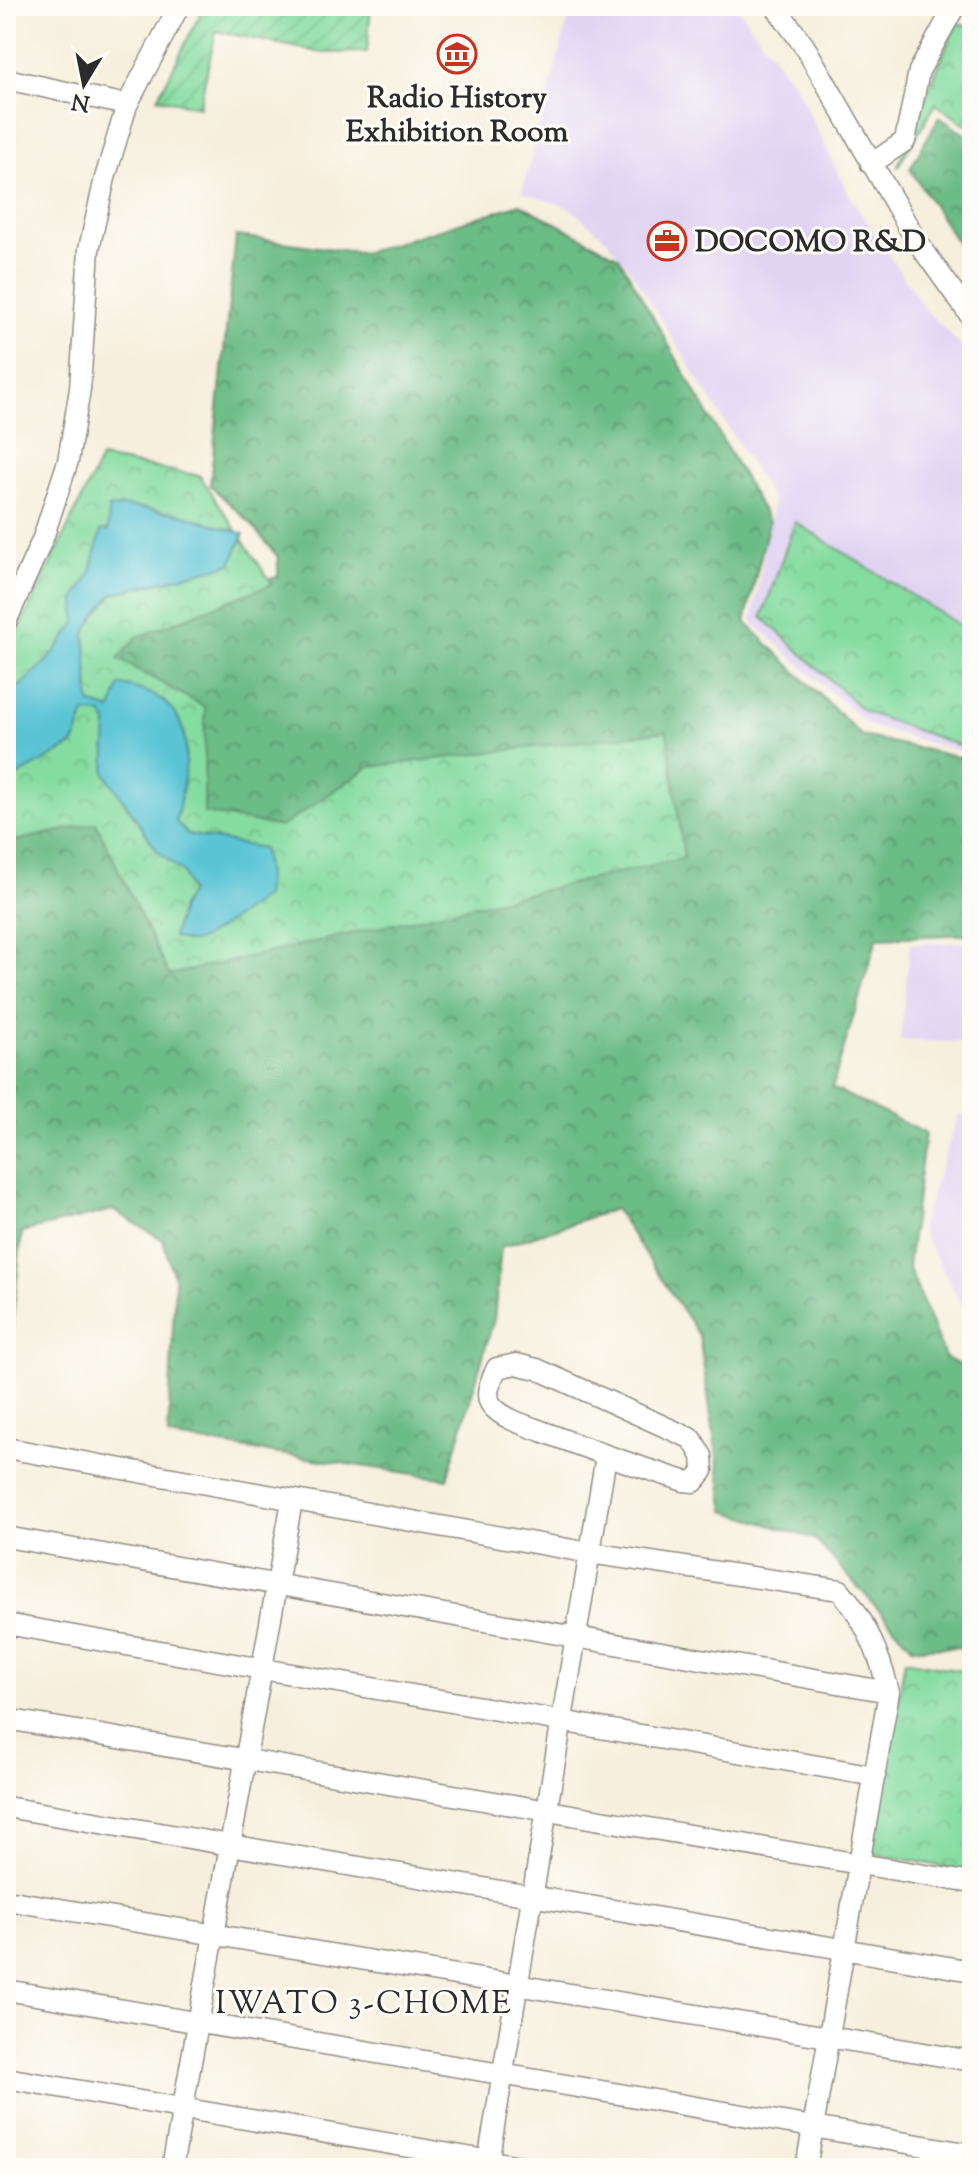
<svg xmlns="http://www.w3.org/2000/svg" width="978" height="2174" viewBox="0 0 978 2174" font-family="'Sorts Mill Goudy',serif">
	<defs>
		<pattern id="forest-crowns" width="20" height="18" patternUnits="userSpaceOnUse" patternTransform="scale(2)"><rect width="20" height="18" fill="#6cbc86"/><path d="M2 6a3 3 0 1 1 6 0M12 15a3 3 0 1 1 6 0" fill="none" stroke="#59996e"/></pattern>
		<pattern id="park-crowns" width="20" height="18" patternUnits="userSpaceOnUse" patternTransform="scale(2)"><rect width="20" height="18" fill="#85dca0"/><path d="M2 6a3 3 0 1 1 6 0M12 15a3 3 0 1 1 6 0" fill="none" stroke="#73bd8a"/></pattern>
		<pattern id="garden-furrows" width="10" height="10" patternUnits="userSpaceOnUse" patternTransform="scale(2)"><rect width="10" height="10" fill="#85dca0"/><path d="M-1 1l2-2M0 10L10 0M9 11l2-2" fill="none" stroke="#73bd8a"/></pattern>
	</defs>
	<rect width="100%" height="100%" fill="#fdfcf7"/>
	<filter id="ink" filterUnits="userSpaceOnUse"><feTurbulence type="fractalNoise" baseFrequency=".0125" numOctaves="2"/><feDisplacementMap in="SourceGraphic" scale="16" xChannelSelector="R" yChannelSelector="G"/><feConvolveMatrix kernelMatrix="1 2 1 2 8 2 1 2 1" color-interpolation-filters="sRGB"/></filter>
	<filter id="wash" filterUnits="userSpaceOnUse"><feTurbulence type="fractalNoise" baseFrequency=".006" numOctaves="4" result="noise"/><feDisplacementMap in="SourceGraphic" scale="32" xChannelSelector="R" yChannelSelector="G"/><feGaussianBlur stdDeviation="1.8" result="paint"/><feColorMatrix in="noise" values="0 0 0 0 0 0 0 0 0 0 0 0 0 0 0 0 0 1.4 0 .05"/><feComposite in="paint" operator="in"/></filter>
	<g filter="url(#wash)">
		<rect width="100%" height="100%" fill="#f6efdd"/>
		<!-- built -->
		<path fill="#e1d4f3" d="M572 6H736L796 87 849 195 924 308 972 357V755L868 725 752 622 773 500 630 269 606 239 570 208 522 192Z
			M972 942V1043L900 1040 910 944Z
			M958 1115H972V1323L920 1229Z"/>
		<!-- forest -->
		<path fill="url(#forest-crowns)" stroke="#4c7458" stroke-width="2" d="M939 117 972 139V266L910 169Z
			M520 204 619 257 769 522 745 622 862 736 972 760V934L877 938 832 1088 925 1133 908 1266 945 1357 972 1372V1647L913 1648 815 1539 725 1511 699 1335 615 1209 501 1247 494 1319 447 1479 168 1437 175 1281 163 1240 113 1210 22 1232 6 1382V818L105 639 219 586 278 577V557L252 525 210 485 236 236 363 253Z"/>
		<!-- park -->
		<path fill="url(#park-crowns)" stroke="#588466" stroke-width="2" d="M956 23 972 26V129L936 104 897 168Z
			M101 458 200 476 272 584 137 637 118 659 205 707 204 813 281 827 369 767 667 731 684 858 169 975 96 823 6 843V657Z
			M795 522 972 633V750L865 712 762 617Z
			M905 1660 972 1673V1872L871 1853Z"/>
		<!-- garden -->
		<path fill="url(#garden-furrows)" stroke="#588466" stroke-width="2" d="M204 6H371L367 52 323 53 216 31 199 107 158 98Z"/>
		<!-- water -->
		<path fill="#5ac4d5" stroke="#427880" stroke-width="2" d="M126 506 181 514 244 534 231 564 113 594 96 614 85 634 90 703 111 710 120 685C204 697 188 761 176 822L187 834 263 848 267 876 265 897C250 906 204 942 192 942 186 943 179 939 173 937L181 907 190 892 183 873 157 850 105 773 107 723 102 714 85 713 74 744 6 782V693L20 686 49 659 76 623 75 600 91 572 101 530 108 531 109 508Z"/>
	</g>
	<g filter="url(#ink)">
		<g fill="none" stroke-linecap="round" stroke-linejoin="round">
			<!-- minor casing -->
			<g stroke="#908d84" stroke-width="23">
				<path id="minor" d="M775 6 805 47 916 240 972 318
					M6 79 127 105
					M871 164 905 141 919 71 955 6
					M6 622 43 538 68 461 80 389 89 249 105 178 127 105 179 6
					M516 1364 537 1369 692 1439 702 1456 703 1471 694 1482 684 1481C636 1466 590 1450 544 1432 528 1426 506 1420 494 1408 482 1397 491 1380 497 1368Z
					M6 1448 590 1553 840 1590C865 1619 880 1656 889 1692L806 2168
					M6 1537 889 1692
					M6 1624 875 1776
					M6 1719 972 1883
					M6 1807 972 1971
					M6 1900 972 2061
					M6 1990 972 2154
					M6 2078 531 2168
					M172 2168 292 1501
					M487 2168 606 1456"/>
			</g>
			<!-- minor -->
			<use href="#minor" stroke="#fff" stroke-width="20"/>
		</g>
	</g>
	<!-- icons -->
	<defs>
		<g id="museum-ring" transform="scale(2)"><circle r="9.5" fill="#fdfcf7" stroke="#c8321e" stroke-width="1.5"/><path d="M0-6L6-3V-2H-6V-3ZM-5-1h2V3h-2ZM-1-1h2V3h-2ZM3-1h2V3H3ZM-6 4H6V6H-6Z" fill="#c8321e"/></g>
		<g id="office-ring" transform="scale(2)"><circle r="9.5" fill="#fdfcf7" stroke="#c8321e" stroke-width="1.5"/><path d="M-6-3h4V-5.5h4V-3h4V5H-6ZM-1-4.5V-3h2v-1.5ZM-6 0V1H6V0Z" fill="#c8321e"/></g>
	</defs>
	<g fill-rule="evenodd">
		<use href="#museum-ring" x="457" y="54"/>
		<use href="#office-ring" x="667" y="241"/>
	</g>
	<g text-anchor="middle" stroke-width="6" stroke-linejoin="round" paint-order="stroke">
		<!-- poi labels -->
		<g font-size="30" font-weight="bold" fill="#2b2b2b" stroke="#fdfcf7">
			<text x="457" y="107">Radio History<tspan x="457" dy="34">Exhibition Room</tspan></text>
			<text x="695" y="251" text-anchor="start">DOCOMO R&amp;D</text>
		</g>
		<!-- neighbourhood labels -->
		<g font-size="32" letter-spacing="2" fill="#2b2b2b" stroke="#fdfcf7">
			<text x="364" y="2013">IWATO 3-CHOME</text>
		</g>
	</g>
	<!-- margin -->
	<rect width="978" height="2174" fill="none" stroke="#fdfcf7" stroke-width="32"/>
	<!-- north arrow -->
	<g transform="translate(84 84) rotate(190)" stroke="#fdfcf7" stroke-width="6" paint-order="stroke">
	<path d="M0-6L14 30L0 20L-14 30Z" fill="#2b2b2b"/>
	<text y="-12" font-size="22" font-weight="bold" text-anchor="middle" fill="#2b2b2b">N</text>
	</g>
</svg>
